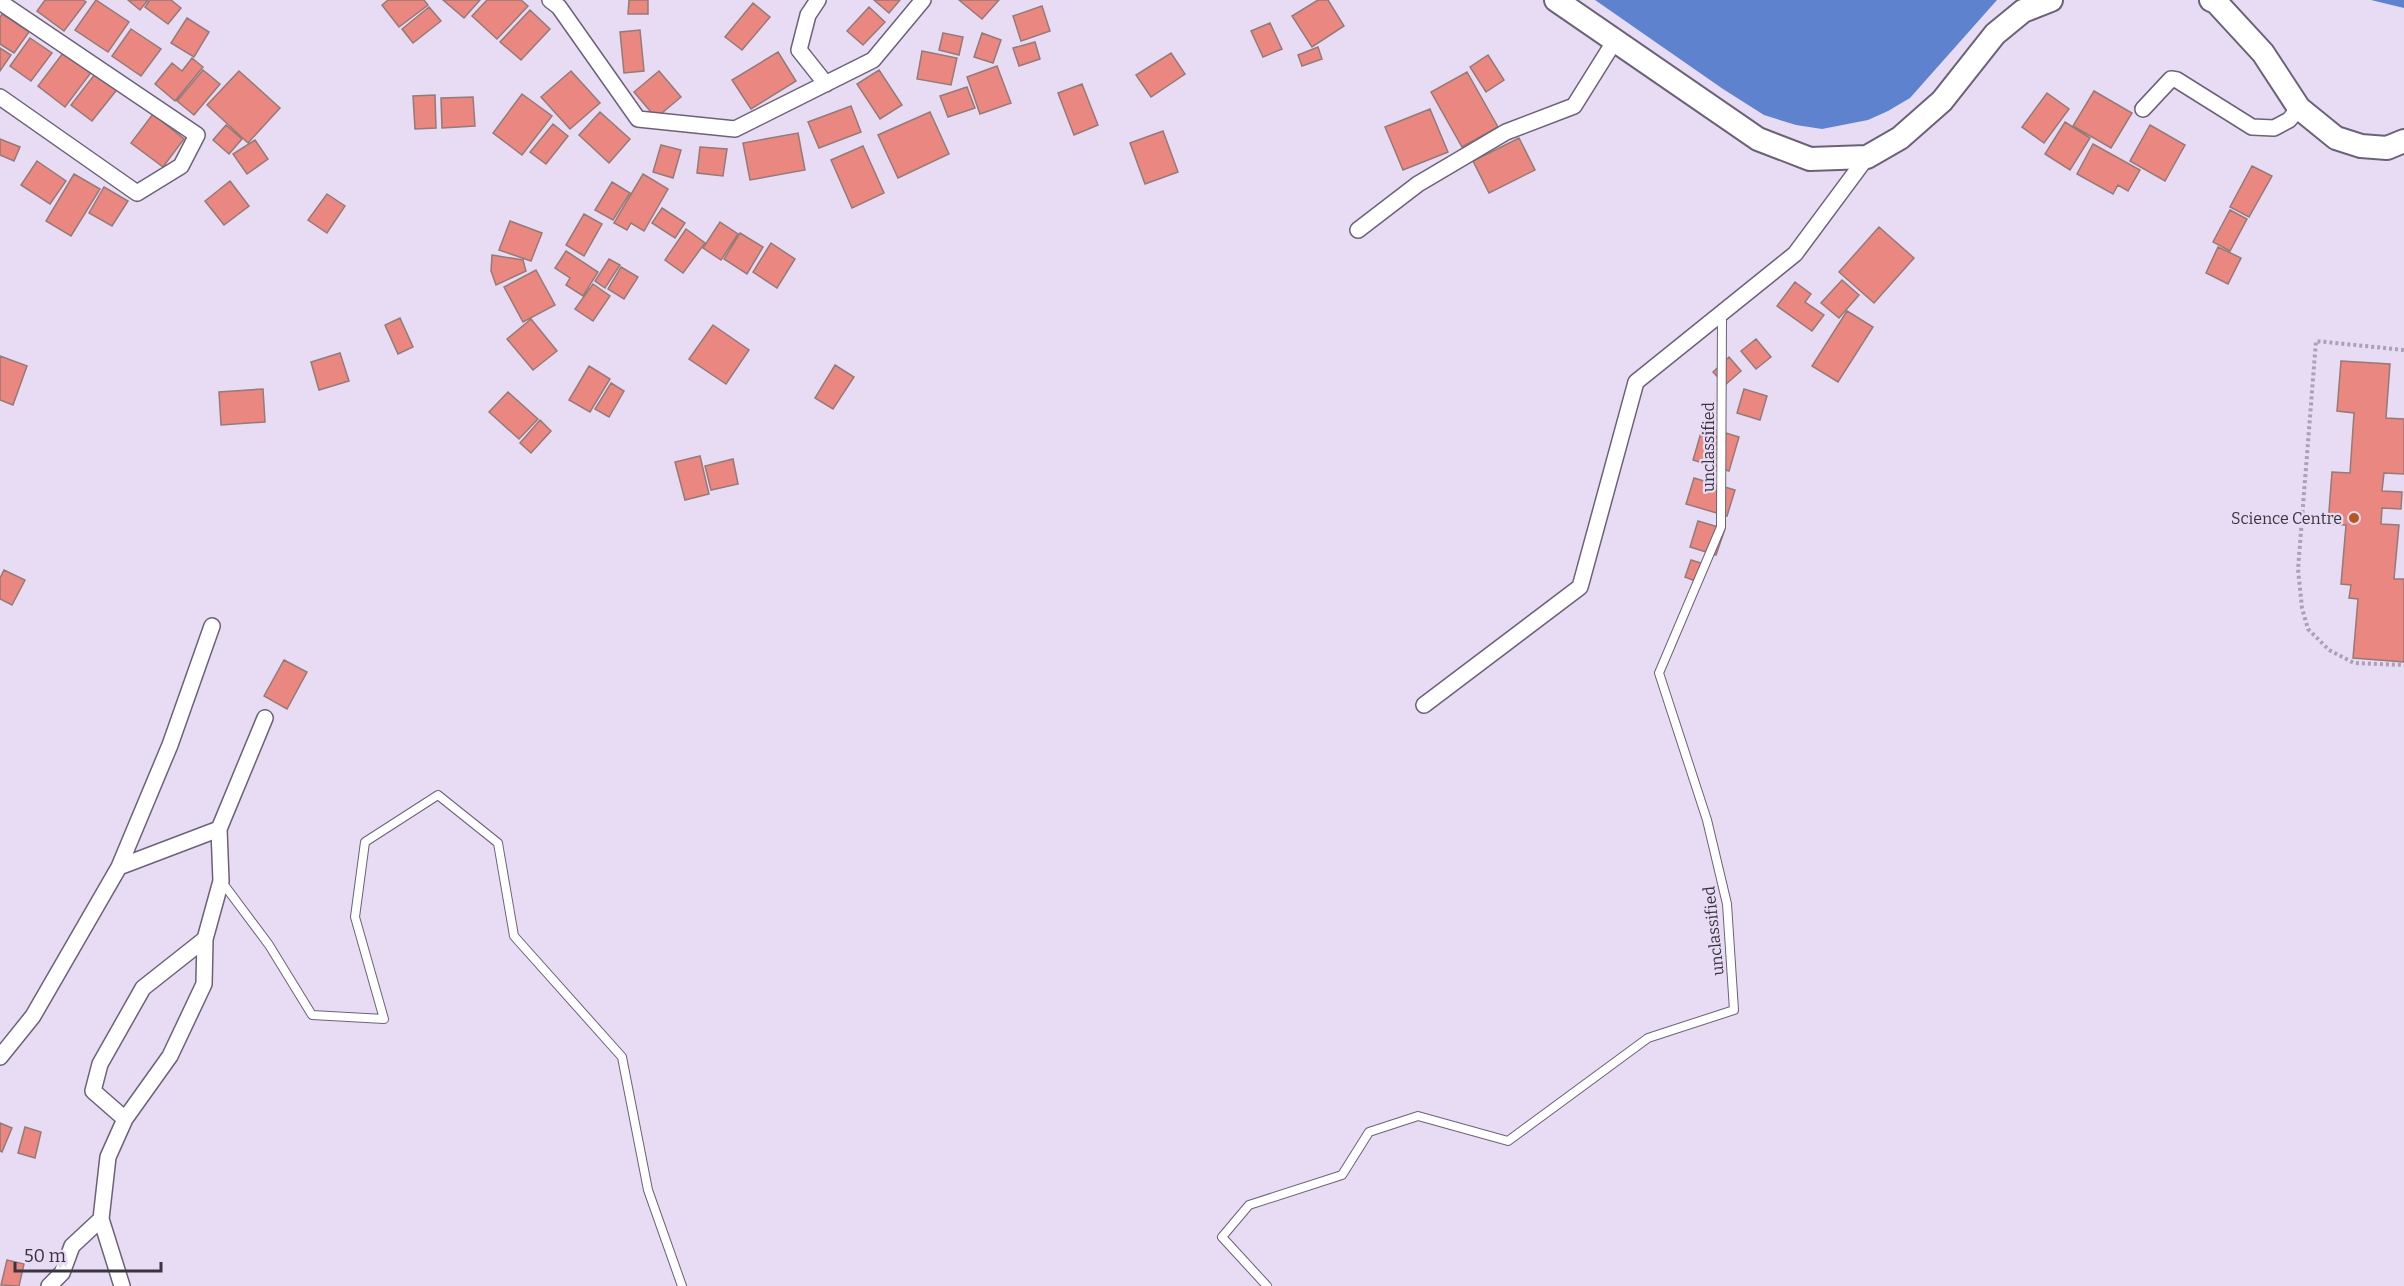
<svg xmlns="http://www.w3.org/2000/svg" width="2404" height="1286" viewBox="0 0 2404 1286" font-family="Bitter,serif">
	<rect width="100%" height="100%" fill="#e8dcf4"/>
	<!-- water -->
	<path fill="#5e82cd" d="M1595 0H1997L1910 98 1888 111 1868 120 1822 129 1796 125 1764 115 1723 89Z
		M2370 0H2404V8L2371 0Z"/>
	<!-- building -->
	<path fill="#e98780" stroke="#957a77" stroke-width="1.5" d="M45 0H83L86 2 64 31 37 11Z
		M96 0 129 22 108 52 75 30Z
		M128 0H148L140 10Z
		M150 0H171L181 8 168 24 145 7Z
		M388 0H424L428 5 399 27 382 5Z
		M443 0H480L464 18Z
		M487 0H521L528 6 497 39 472 16Z
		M629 0H648V14H628Z
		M874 0H900L889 13Z
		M959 0H999L982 19Z
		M1318 0H1328L1344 26 1312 47 1292 16Z
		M753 3 770 17 742 50 725 37Z
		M1042 6 1050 31 1021 41 1013 16Z
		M429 7 441 21 413 43 402 29Z
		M869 7 885 22 863 45 847 31Z
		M530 10 550 29 521 60 500 42Z
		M2 14 29 32 14 53 0 44V17Z
		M187 18 209 32 194 57 171 43Z
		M1270 23 1282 49 1263 57 1251 31Z
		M131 29 161 49 141 76 112 56Z
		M640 30 644 71 624 73 620 32Z
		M943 33 963 37 959 55 939 50Z
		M982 33 1001 40 993 63 974 57Z
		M30 38 52 53 31 81 10 66Z
		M1035 42 1040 59 1019 66 1013 48Z
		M1318 47 1322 59 1302 66 1298 55Z
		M0 48 11 55 0 71Z
		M66 49 93 70 65 107 38 86Z
		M922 51 957 58 951 85 917 79Z
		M778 52 796 81 751 109 732 80Z
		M1171 53 1185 74 1151 97 1136 75Z
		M1488 55 1504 80 1486 92 1470 67Z
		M192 58 203 67 175 101 155 84 172 63 182 71Z
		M997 66 1011 103 980 114 967 77Z
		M98 70 119 87 92 121 71 105Z
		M203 70 220 84 194 115 177 101Z
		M879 70 902 105 880 119 857 84Z
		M239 71 280 108 248 143 207 105Z
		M571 71 600 103 570 129 541 97Z
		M659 71 681 97 656 118 634 92Z
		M1467 72 1498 127 1462 147 1431 92Z
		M1082 84 1098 125 1074 135 1058 93Z
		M967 87 975 108 948 117 940 96Z
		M2094 91 2132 113 2111 148 2073 126Z
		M2047 93 2069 109 2044 143 2022 127Z
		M522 94 552 116 522 155 493 133Z
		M435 95 436 128 415 129 413 96Z
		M473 97 475 126 442 128 441 98Z
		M851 106 861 132 819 148 808 122Z
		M1430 109 1448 152 1403 170 1385 127Z
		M600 112 630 139 609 163 579 135Z
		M930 112 949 154 898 178 878 135Z
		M153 114 184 139 163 167 131 143Z
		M2065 122 2090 138 2070 170 2045 154Z
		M553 124 568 136 546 164 530 152Z
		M226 125 242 139 229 154 213 140Z
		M2150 125 2185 145 2165 181 2130 161Z
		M1163 131 1178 172 1145 184 1130 143Z
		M798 133 805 170 750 180 743 143Z
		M1519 138 1535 170 1489 193 1473 161Z
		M0 139 20 147 14 161 0 155Z
		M255 140 268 159 247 174 233 154Z
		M2093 144 2140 170 2128 191 2118 185 2113 194 2077 174Z
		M661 145 681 150 673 178 653 172Z
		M863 146 884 193 852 208 831 160Z
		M700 147 727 149 723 176 697 173Z
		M37 161 66 181 50 204 21 185Z
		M2252 166 2272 176 2249 217 2230 207Z
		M74 174 100 189 71 236 46 221Z
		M643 174 668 189 644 231 631 223 627 230 614 223Z
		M230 181 249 206 224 225 205 201Z
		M612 182 630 193 613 220 595 210Z
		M104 187 128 201 112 226 89 213Z
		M327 194 345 206 327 233 308 220Z
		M662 208 685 223 675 238 652 223Z
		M2230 210 2247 219 2230 251 2213 242Z
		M584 214 602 224 584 256 566 245Z
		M510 221 542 233 531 261 499 250Z
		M720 222 738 234 721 260 703 248Z
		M1879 227 1914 258 1874 303 1839 272Z
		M686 229 705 243 683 273 665 260Z
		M740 233 763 247 747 274 724 259Z
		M771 243 795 259 777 288 753 272Z
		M2218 247 2241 258 2228 284 2206 273Z
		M566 251 598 272 583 296 566 285 570 278 555 268Z
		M492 255 523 260 526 271 496 285 491 271Z
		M609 259 620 265 605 288 595 281Z
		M621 267 638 277 624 299 608 289Z
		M536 270 555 305 523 322 504 287Z
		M1842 280 1859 295 1839 318 1821 303Z
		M1795 282 1811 294 1805 302 1824 315 1812 331 1777 306Z
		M593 284 610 296 593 321 575 309Z
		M1847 311 1873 327 1838 382 1812 366Z
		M400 318 413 347 398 354 385 325Z
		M531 319 557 351 533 370 507 339Z
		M713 325 749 350 726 384 689 359Z
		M1756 339 1771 357 1756 369 1741 351Z
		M340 353 349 381 319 390 311 362Z
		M0 356 27 366 13 405 0 400Z
		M1729 357 1741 371 1725 385 1713 372Z
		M2341 361 2390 364 2386 418 2404 419V474L2384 473 2382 491 2402 492 2401 509 2382 508 2381 524 2399 525 2394 579H2404V662L2353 658 2358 599 2349 598 2351 585 2341 584 2346 525 2328 524 2332 472 2350 473 2354 413 2337 411Z
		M835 365 854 377 833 409 815 398Z
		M589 366 610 379 590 412 569 400Z
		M611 383 624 391 609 417 595 409Z
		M263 389 265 422 221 425 219 392Z
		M1744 389 1767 396 1760 420 1737 413Z
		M508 392 538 419 519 439 489 412Z
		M540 420 551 431 531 453 520 443Z
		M1703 426 1739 437 1729 471 1693 460Z
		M700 456 709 494 685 500 675 462Z
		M733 459 738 484 711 490 705 466Z
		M1694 478 1735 490 1727 516 1686 504Z
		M1698 521 1725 529 1716 555 1690 547Z
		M1691 560 1704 564 1698 582 1685 577Z
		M4 570 25 580 12 605 0 599V578Z
		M284 660 307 672 287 709 264 696Z
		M0 1123 12 1128 2 1152 0 1151Z
		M25 1127 41 1132 35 1158 18 1153Z
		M7 1260 24 1264 19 1286 1 1285Z"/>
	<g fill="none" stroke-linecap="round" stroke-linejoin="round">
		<!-- service casing -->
		<g stroke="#6c6277" stroke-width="10">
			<path id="service" d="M222 882 269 945 312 1015 384 1019 355 917 365 842 438 795 498 843 514 936 622 1057 648 1190 682 1286
				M1267 1286 1222 1237 1249 1205 1342 1175 1369 1132 1418 1116 1508 1141 1648 1038 1734 1010 1727 904 1707 820 1659 673 1721 527 1722 314"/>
		</g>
		<!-- minor casing -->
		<g stroke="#6c6277" stroke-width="18">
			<path id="minor" d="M550 0 559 7 638 119 735 129 873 60 923 0
				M818 0 808 15 799 50 826 84
				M0 2 197 135 181 166 137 193 0 97
				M2143 109 2171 79 2177 80 2252 127 2274 128 2289 120 2299 108
				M1358 230 1418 184 1506 132 1574 106 1614 42
				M1424 705 1580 587 1636 382 1795 254 1867 157
				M219 829 265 718
				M119 867 219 829 221 881 205 939 204 984 170 1056 125 1119 108 1157 101 1219 122 1286
				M0 1057 33 1016 119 867 170 745 212 626
				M125 1119 93 1091 100 1064 143 988 205 939
				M49 1286 62 1273 72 1246 101 1219"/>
		</g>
		<!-- secondary casing -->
		<g stroke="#6c6277" stroke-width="26">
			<path id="secondary" d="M1556 0 1758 139 1810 159 1867 157 1900 138 1942 101 1995 34 2023 11 2051 0
				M2211 0 2216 2 2263 53 2299 108 2336 138 2361 146 2387 148 2404 141"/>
		</g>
		<!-- path -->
		<path stroke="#aaa1b4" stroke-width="4" stroke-dasharray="3 3" stroke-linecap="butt" d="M2404 350 2316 341 2298 569 2302 608 2308 629 2329 650 2354 663 2404 665"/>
		<!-- service -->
		<use href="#service" stroke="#fff" stroke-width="8"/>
		<!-- minor -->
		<use href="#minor" stroke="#fff" stroke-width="15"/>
		<!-- secondary -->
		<use href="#secondary" stroke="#fff" stroke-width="22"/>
	</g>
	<!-- markers -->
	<circle fill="#b9551f" stroke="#e8dcf4" stroke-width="2" cx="2354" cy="518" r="6"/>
	<g text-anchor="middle" stroke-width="4.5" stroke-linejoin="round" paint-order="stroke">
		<!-- street labels -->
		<g font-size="16" fill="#39353e" stroke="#e8dcf4">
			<text transform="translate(1708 447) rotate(-90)" y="6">unclassified</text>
			<text transform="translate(1713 931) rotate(-96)" y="6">unclassified</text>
		</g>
		<!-- poi labels -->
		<g font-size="16" fill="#39353e" stroke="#e8dcf4" text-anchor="end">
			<text x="2342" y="524">Science Centre</text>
		</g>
	</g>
	<!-- scale -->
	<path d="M15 1262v9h146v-9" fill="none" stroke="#39353e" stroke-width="3"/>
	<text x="24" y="1262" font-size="18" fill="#39353e" stroke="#e8dcf4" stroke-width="4.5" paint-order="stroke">50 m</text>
</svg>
